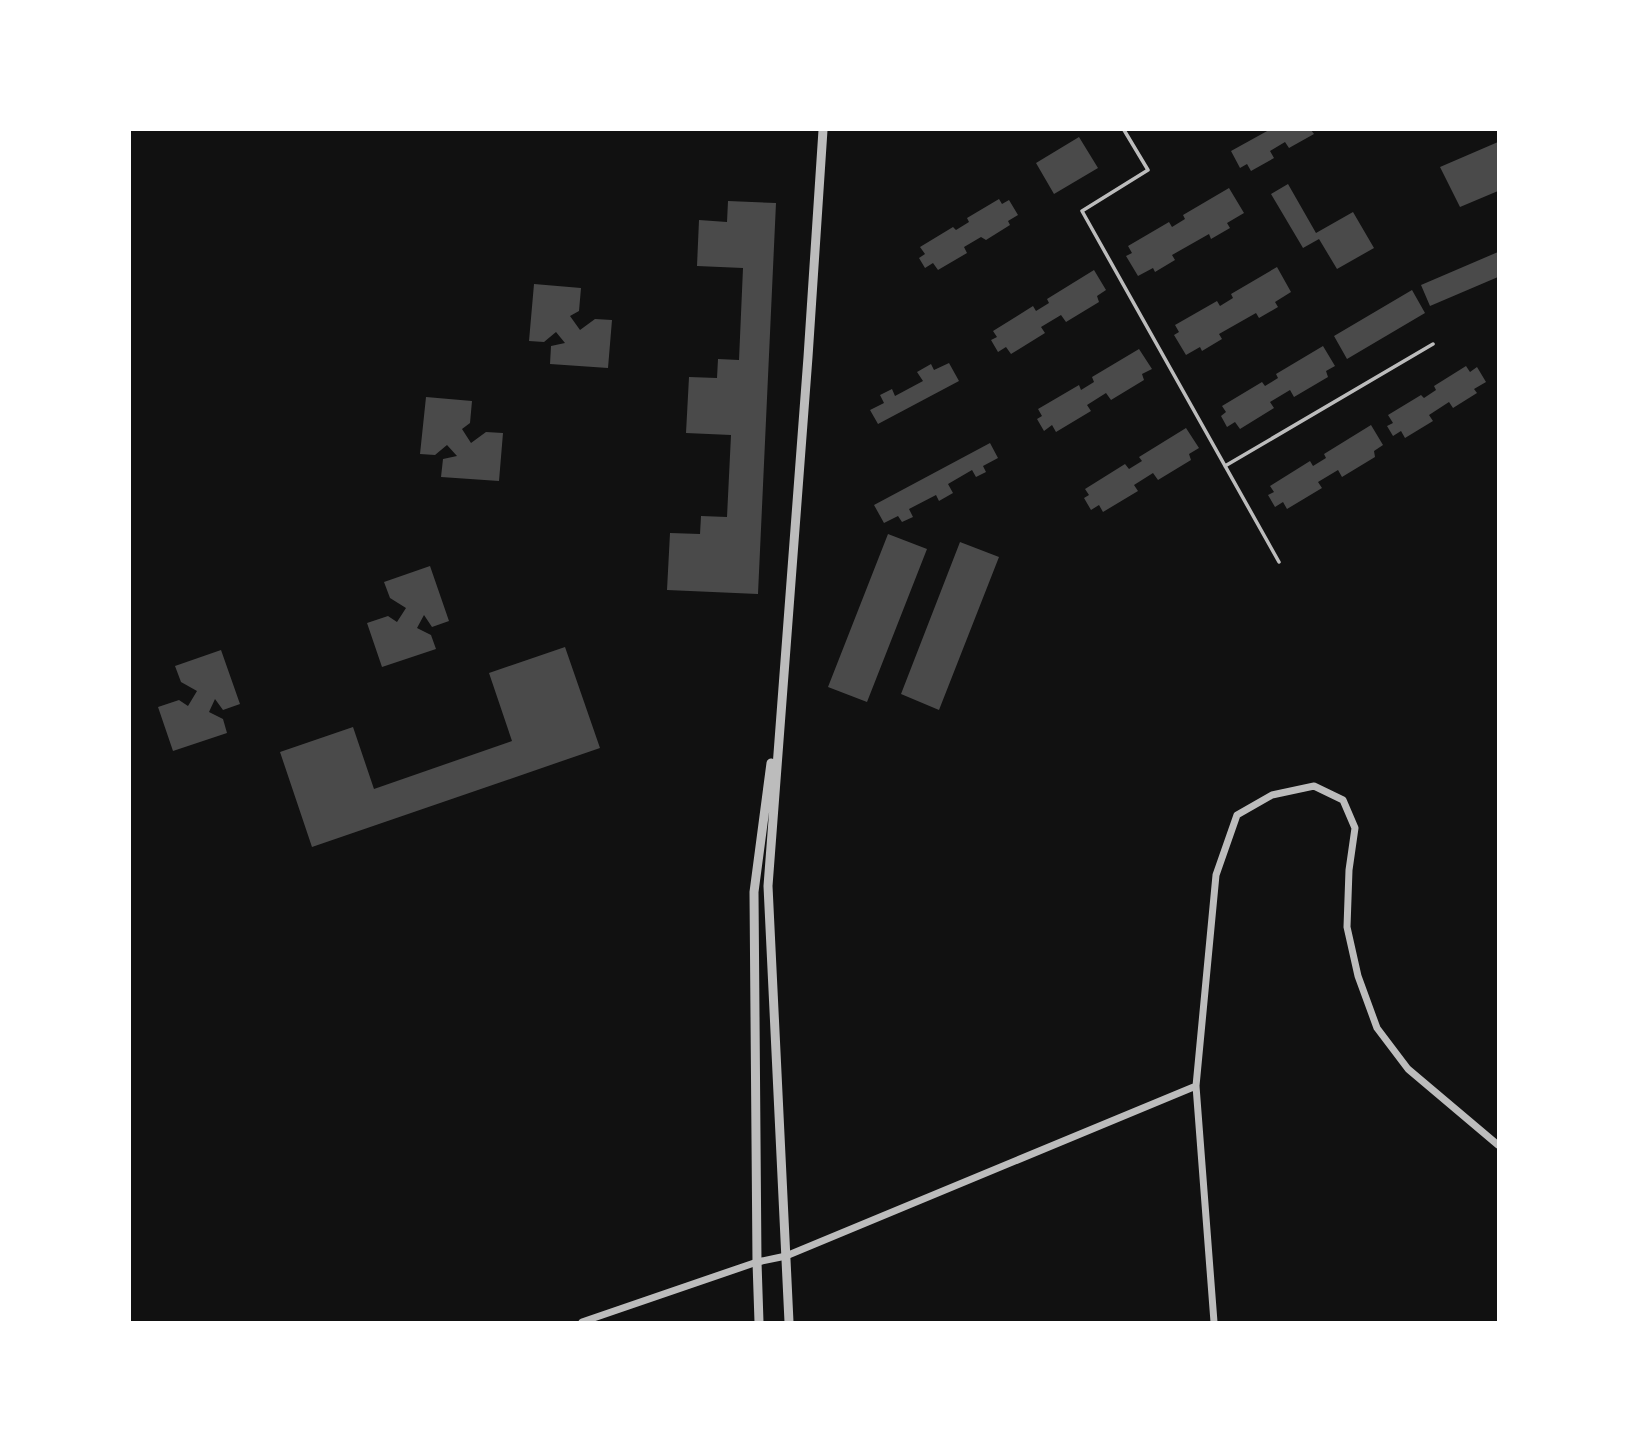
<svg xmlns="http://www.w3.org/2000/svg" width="1628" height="1452" viewBox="0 0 1628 1452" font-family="'Archivo Narrow',sans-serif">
	<rect width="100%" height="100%" fill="#111"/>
	<!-- building -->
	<path fill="#4a4a4a" d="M1269 130H1311L1314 134 1289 148 1285 142 1270 151 1274 158 1251 171 1247 164 1240 168 1231 151Z
		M1079 137 1098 168 1054 194 1036 163Z
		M1498 142V191L1460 207 1440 167Z
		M1288 184 1316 233 1353 212 1374 248 1337 269 1319 239 1303 248 1271 194Z
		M1229 188 1244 213 1227 223 1230 228 1211 239 1209 234 1172 255 1175 260 1155 272 1153 268 1138 276 1126 256 1132 253 1128 246 1169 222 1172 227 1185 219 1183 215Z
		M999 199 1002 204 1009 200 1018 215 1008 221 1010 225 986 240 981 237 964 247 967 253 938 270 933 263 925 268 919 258 925 254 920 247 953 227 956 230 969 222 967 218Z
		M728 201 776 203 758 594 667 590 670 533 700 534 701 516 727 517 731 435 686 433 689 377 717 378 718 359 739 360 743 268 697 266 699 220 727 222Z
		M1498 252V277L1430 306 1421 285Z
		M1277 267 1291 292 1275 302 1278 307 1259 318 1256 313 1219 334 1222 339 1202 351 1200 347 1186 355 1174 335 1179 332 1175 325 1217 301 1220 306 1233 298 1231 294Z
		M1094 270 1106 290 1097 296 1099 302 1066 322 1061 315 1041 327 1045 333 1011 354 1006 347 998 352 991 340 997 337 993 331 1033 306 1036 311 1049 303 1047 299Z
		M534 284 581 288 579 311 570 316 580 330 595 319 612 320 608 368 550 364 551 346 565 343 556 332 544 342 529 341Z
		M1412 290 1425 313 1347 359 1334 336Z
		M1323 346 1335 366 1326 371 1328 377 1294 397 1290 390 1270 402 1274 408 1240 429 1235 422 1227 427 1221 416 1226 412 1222 406 1262 382 1265 386 1278 378 1276 374Z
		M1139 349 1152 369 1142 374 1144 380 1111 400 1106 393 1087 405 1091 411 1056 432 1052 425 1044 431 1037 419 1042 416 1038 409 1079 385 1081 390 1094 382 1092 377Z
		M949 363 959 381 878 424 870 410 884 403 880 395 892 389 895 396 923 381 917 372 931 364 934 370Z
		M1466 366 1470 372 1477 367 1486 382 1474 389 1477 393 1453 408 1449 402 1429 415 1433 421 1405 438 1401 431 1393 436 1387 426 1393 423 1388 415 1421 395 1424 398 1436 390 1434 386Z
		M426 397 472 401 470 423 462 429 471 443 486 432 503 433 499 481 441 477 443 459 457 456 447 445 435 455 420 454Z
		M1371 425 1383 445 1374 451 1375 457 1342 477 1338 470 1318 482 1322 488 1287 509 1283 502 1275 507 1268 495 1274 492 1270 486 1310 461 1313 466 1326 458 1324 454Z
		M1186 428 1199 448 1189 454 1191 460 1158 480 1153 473 1134 485 1138 491 1103 512 1099 505 1091 510 1084 498 1089 495 1085 489 1125 464 1129 469 1142 461 1139 457Z
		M990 443 998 458 983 466 986 472 976 477 972 470 948 484 953 493 939 501 936 495 909 509 913 517 902 522 898 516 884 523 874 505Z
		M888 534 927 549 867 702 828 687Z
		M960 542 999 557 939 710 901 694Z
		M430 566 449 621 432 627 424 615 417 628 431 635 436 649 382 667 367 623 388 616 397 622 406 608 390 598 384 582Z
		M565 647 600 748 312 847 280 752 353 727 374 789 512 741 489 673Z
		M221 650 240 704 223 710 215 699 209 712 223 719 227 733 173 751 158 707 179 700 188 706 197 691 181 682 175 666Z"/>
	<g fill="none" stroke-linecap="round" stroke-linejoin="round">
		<!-- service -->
		<path stroke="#bcbcbc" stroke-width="3.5" d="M1124 130 1148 170 1082 211 1279 562
			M1225 466 1433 344"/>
		<!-- minor -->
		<path stroke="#bcbcbc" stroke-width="7" d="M582 1322 757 1262 786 1256 1196 1086
			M1214 1322 1196 1086 1216 875 1237 815 1272 795 1314 786 1343 800 1355 828 1349 870 1347 927 1358 976 1377 1028 1408 1069 1498 1145"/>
		<!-- tertiary -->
		<path stroke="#bcbcbc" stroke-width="9" d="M759 1322 757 1262 754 892 771 763
			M789 1322 768 886 808 357 823 130"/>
	</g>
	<!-- border -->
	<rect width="1628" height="1452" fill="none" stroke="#ffffff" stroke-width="262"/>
</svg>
